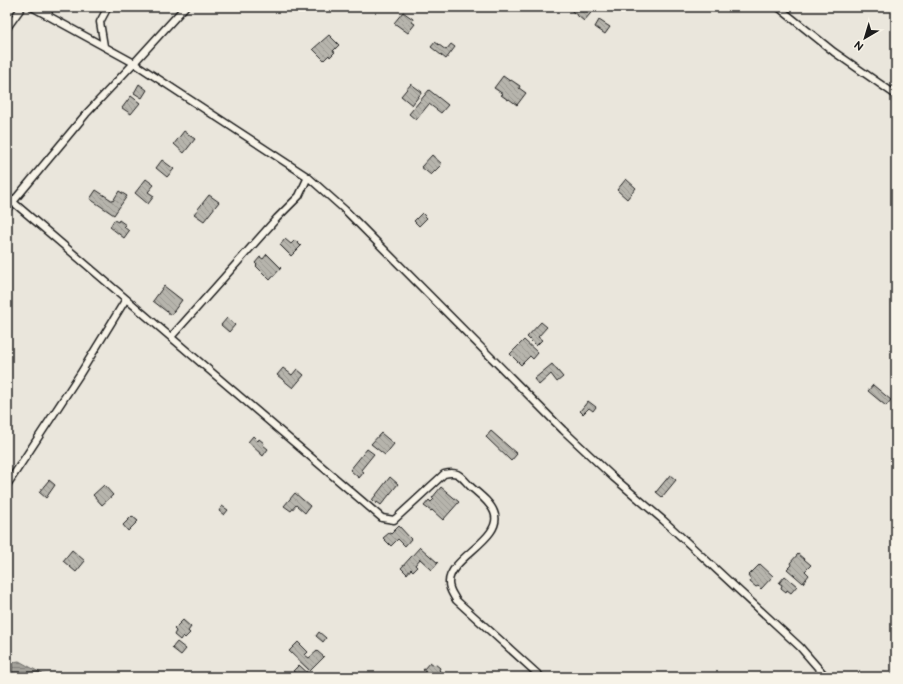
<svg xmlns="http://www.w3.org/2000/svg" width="903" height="684" viewBox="0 0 903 684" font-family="'Balsamiq Sans',sans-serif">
	<defs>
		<pattern id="water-rules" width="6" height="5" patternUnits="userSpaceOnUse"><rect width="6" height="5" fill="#a3a19a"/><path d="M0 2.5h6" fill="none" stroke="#84827d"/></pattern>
		<pattern id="building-back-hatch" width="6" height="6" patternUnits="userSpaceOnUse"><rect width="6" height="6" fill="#b6b4ac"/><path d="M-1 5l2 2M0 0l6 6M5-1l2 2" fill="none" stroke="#9c9a93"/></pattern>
	</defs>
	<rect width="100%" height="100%" fill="#eae6dc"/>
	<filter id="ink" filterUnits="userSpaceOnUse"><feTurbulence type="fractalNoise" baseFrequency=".025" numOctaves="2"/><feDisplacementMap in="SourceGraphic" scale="8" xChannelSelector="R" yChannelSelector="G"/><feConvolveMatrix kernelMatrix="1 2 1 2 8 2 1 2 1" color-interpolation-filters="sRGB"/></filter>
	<g filter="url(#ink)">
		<!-- water -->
		<path fill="url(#water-rules)" stroke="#6d6c68" d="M19 661 48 677H7V663Z"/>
		<!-- building -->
		<path fill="url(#building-back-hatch)" stroke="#1c1c1c" d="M567 7H579L581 9 583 7H596L584 21Z
			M403 12 413 19 412 22 415 24 408 33 394 23Z
			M599 20 610 27 605 34 595 27Z
			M329 35 339 45 333 51 335 52 330 57 329 55 324 60 313 49Z
			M435 42 446 50 451 44 455 47 446 59 431 47Z
			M503 76 510 81 511 80 520 86 519 88 526 93 517 105 509 99 508 100 501 95 503 94 494 88Z
			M139 84 147 90 142 98 134 93Z
			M411 84 422 92 412 105 401 96Z
			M429 90 448 105 441 113 429 104 416 120 409 114Z
			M131 96 140 103 131 114 122 108Z
			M184 131 195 139 184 153 174 144Z
			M432 155 442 164 431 175 421 167Z
			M162 160 174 169 167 177 156 168Z
			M146 179 154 185 148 192 154 196 148 204 135 193Z
			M626 179 636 188 627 199 617 190Z
			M96 190 113 201 119 191 127 196 114 215 90 199Z
			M209 195 219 202 204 221 194 214Z
			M422 213 427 218 419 226 414 221Z
			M114 220 118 222 119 220 126 225 124 227 129 231 124 238 110 227Z
			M285 239 291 244 295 240 301 246 291 256 280 245Z
			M267 254 281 268 270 280 256 266 257 265 255 263 260 257 263 259Z
			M164 286 182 300 171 315 153 301Z
			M227 318 235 325 229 332 221 325Z
			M541 322 547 327 538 337 542 340 536 346 527 337Z
			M524 340 538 353 533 359 530 356 521 365 510 354Z
			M552 364 563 377 557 382 551 374 539 385 534 379Z
			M283 368 292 375 297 369 304 375 293 388 277 375Z
			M873 385 891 400 886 406 868 391Z
			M588 401 596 407 593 411 589 408 583 414 580 411Z
			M491 431 517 454 511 461 486 437Z
			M381 433 394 444 385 455 371 444Z
			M253 436 258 441 259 439 264 443 263 445 268 449 263 456 248 442Z
			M367 449 374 454 361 470 364 472 359 478 350 470Z
			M670 475 676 480 662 497 656 492Z
			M390 477 398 484 381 505 377 502 376 504 372 500Z
			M49 480 55 485 46 498 39 492Z
			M104 485 113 495 102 505 93 495Z
			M441 487 459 502 443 520 432 510 431 511 424 506 429 500 431 502 434 499 432 498Z
			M295 493 310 506 305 513 296 505 291 511 284 506Z
			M222 506 228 510 224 515 219 511Z
			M132 516 138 521 128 531 123 525Z
			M399 526 411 539 405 546 398 539 391 546 383 538 389 533 391 534Z
			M420 547 438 563 432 570 420 559 415 565 417 567 413 571 411 569 407 574 401 568Z
			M72 550 85 561 76 572 63 561Z
			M798 554 811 565 805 571 809 575 803 583 787 569 791 565 790 563Z
			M760 564 773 576 761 589 758 586 756 587 750 582 751 580 748 576Z
			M785 576 797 586 791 593 787 590 786 592 781 588 782 585 779 583Z
			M183 620 191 627 188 631 190 633 185 638 183 636 180 640 174 635 176 631 174 629Z
			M319 632 326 638 323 642 316 636Z
			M177 642 186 649 181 655 172 648Z
			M298 642 308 652 305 655 309 658 317 651 324 657 310 671 289 651Z
			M430 662 434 665 435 664 440 668 439 670 442 673 439 677H431L423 670Z
			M299 665 310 675 309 677H300L293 671Z"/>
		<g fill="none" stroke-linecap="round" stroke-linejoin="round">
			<!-- street casing -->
			<g stroke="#1c1c1c" stroke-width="9">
				<path id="street" d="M32 7 134 63 308 177 345 210 563 430 613 477 663 520 800 647 826 677
					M778 7 834 52 896 95
					M48 16 49 7
					M7 28 22 7
					M104 46 100 22 108 7
					M13 202 382 518 394 520 444 474C459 470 461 477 471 487 479 494 490 502 494 512 505 538 448 558 449 583 449 590 453 594 456 600L541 677
					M7 209 86 114 134 63 185 7
					M171 337 277 218 299 196 308 177
					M7 485 80 374 126 299"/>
			</g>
			<!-- street -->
			<use href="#street" stroke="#f7f3e8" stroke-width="6"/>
		</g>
	</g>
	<!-- margin -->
	<rect width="903" height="684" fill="none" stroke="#f7f3e8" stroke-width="24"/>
	<rect x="12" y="12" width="879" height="660" fill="none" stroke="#1c1c1c" stroke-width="1.5" filter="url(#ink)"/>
	<!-- north arrow -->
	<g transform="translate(865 38) rotate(218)" stroke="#f7f3e8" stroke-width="3" paint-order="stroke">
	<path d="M0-3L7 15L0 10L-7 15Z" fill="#1c1c1c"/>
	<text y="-6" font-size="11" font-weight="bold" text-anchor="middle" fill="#1c1c1c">N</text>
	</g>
</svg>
